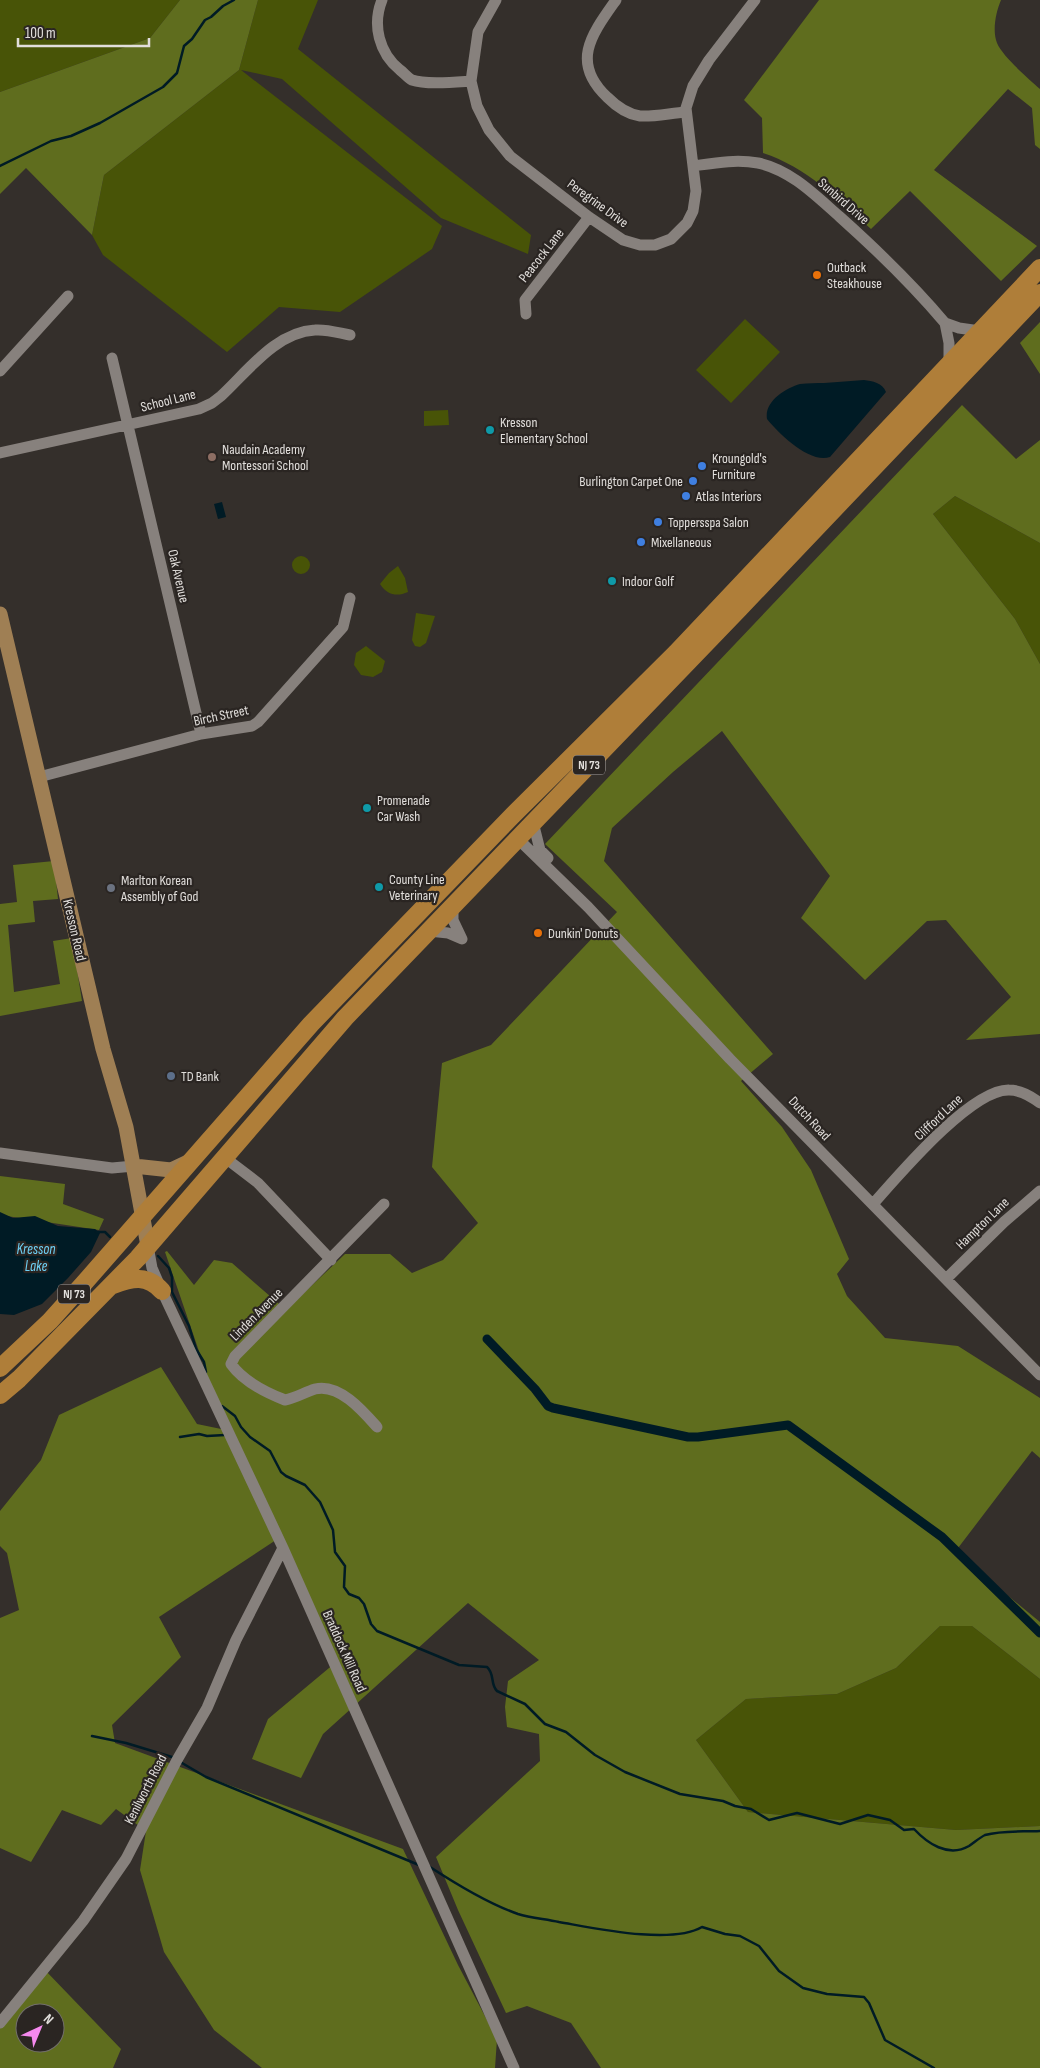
<svg xmlns="http://www.w3.org/2000/svg" width="1040" height="2068" viewBox="0 0 1040 2068" font-family="'Sofia Sans Condensed',sans-serif">
	<rect width="100%" height="100%" fill="#342f2b"/>
	<!-- green -->
	<path fill="#485407" d="M0 0H180L150 38 0 92Z
		M258 0H318L298 49 531 235 528 254 441 218 282 79 241 70 442 226 432 249 340 312 279 307 227 352 103 255 92 235 104 175 239 70Z
		M745 319 780 352 731 403 696 370Z
		M448 410 449 425 424 426V411Z
		M955 496 1040 543V664L1015 619 933 514Z
		M292 565a9 9 0 1 1 18 0a9 9 0 1 1-18 0Z
		M398 566 405 578 408 592C397 597 387 595 380 584L389 573Z
		M416 613 435 616 426 643 420 647 415 646 412 640Z
		M366 646 385 661 382 672 373 677 361 675 354 665 356 653Z
		M940 1626H972L1040 1679V1826L956 1830 748 1812 696 1740 746 1699 837 1694 896 1668Z"/>
	<!-- forest -->
	<path fill="#5f6d1e" fill-rule="evenodd" d="M180 0H258L239 70 104 175 92 235 26 168 0 194V92L150 38Z
		M819 0H1001C996 12 992 30 997 43 1003 57 1028 78 1040 89V149L1035 145 1032 108 1008 89 934 170 1037 246 1001 281 910 191 871 229C838 199 806 167 763 153L762 118 744 100Z
		M1040 322V374L1020 343Z
		M962 405 1016 459 1040 440V543L955 496 933 514 1015 619 1040 664V1034L966 1040 1011 997 946 920 927 921 865 980 801 918 830 876 722 731 673 772 612 828 604 861 773 1054 741 1081 782 1127 811 1170 849 1259 837 1274 847 1296 885 1338 958 1346 1040 1398V1458L1032 1451 955 1552 1040 1622V1679L972 1626H940L896 1668 837 1694 746 1699 696 1740 748 1812 956 1830 1040 1826V2068H601L571 2023 527 2006 506 2013 458 1910 436 1857 540 1761 539 1734 507 1727 505 1707 508 1681 539 1660 468 1603 323 1734 301 1778 252 1759 268 1719 335 1663 279 1538 159 1617 181 1657 112 1725 115 1743 403 1849 458 1965 497 2039 495 2068H262L214 2030 164 1952 140 1870 146 1831 116 1809 101 1825 62 1810 31 1862 0 1848V1618L19 1610 7 1553 0 1546V1511L41 1460 59 1415 161 1367 197 1424 226 1430 165 1252 167 1251 194 1285 214 1260 232 1263 286 1310 345 1254H390L412 1273 443 1260 478 1223 432 1167 442 1063 491 1045 617 912 545 844Z
		M54 861 58 899 33 901 35 922 8 925 14 992 60 984 53 941 72 938 82 1001 0 1016V904L17 902 13 865Z
		M0 1176 65 1184 63 1204 104 1219 99 1230 0 1215Z
		M44 1969 121 2049 113 2068H0V2022ZM25 2013H55V2043H25Z"/>
	<!-- water -->
	<path fill="#001b25" d="M864 380C872 381 883 383 886 392L830 457C810 464 779 434 767 419 764 401 786 388 800 384 808 383 817 383 824 383 838 382 851 381 864 380Z
		M222 502 226 517 218 519 214 504Z
		M0 1212 13 1218 35 1216 58 1226 95 1229 100 1233 91 1252 68 1278 42 1304 14 1315 0 1314Z"/>
	<g fill="none" stroke-linecap="round" stroke-linejoin="round">
		<!-- stream -->
		<path stroke="#001b25" stroke-width="2.5" d="M0 166 51 141 71 136 100 123 163 87 177 73 184 46 192 39 205 20 211 17 223 6 234 0
			M96 1232H105L110 1237
			M158 1256 169 1268 172 1277V1292L189 1326 196 1349 204 1362 206 1372
			M222 1406 235 1416 241 1427 250 1437 270 1451 281 1472 286 1476 305 1485 320 1502 333 1530 335 1552 345 1566 344 1587 349 1594 359 1598 364 1604 371 1624 377 1631 459 1665 487 1667C495 1674 490 1684 497 1691L525 1704 545 1724 566 1732 595 1755 625 1772 680 1794 723 1801 735 1806 751 1809 769 1820 797 1813 840 1824 868 1815 890 1820 904 1830 914 1829C927 1843 948 1858 969 1846 975 1842 979 1838 985 1835 1003 1830 1022 1832 1040 1831
			M180 1437 199 1434 207 1436 225 1435
			M92 1736 126 1743 172 1757
			M182 1763 206 1777 419 1865
			M430 1867C456 1884 489 1904 518 1914 531 1918 546 1919 559 1922 594 1928 671 1945 702 1927L725 1934 740 1936 759 1946 779 1971 803 1988 827 1994 864 1997 869 2003 885 2040 934 2068"/>
		<!-- canal -->
		<path stroke="#001b25" stroke-width="9" d="M487 1339 535 1389 548 1406 553 1408 688 1437H698L788 1425 942 1537 1040 1633"/>
		<!-- minor -->
		<path stroke="#87817d" stroke-width="11" d="M382 0C372 25 379 53 400 70 404 73 408 78 412 80 426 85 456 82 471 81
			M496 0 478 32 471 81 477 106 489 130 510 156 589 217 623 240 640 245H655L671 239 687 223 693 211 696 191 686 108 693 86 709 60 755 0
			M616 0C592 34 570 62 607 97 616 106 626 114 640 116 654 117 671 113 686 112
			M693 166C714 163 736 159 758 163 791 170 816 196 840 217 878 251 913 285 945 323
			M526 314 525 300 589 217
			M112 358 201 734
			M949 362V343L945 323 959 328 980 331
			M0 371 68 296
			M0 453 199 409 212 403 221 396C248 371 276 332 315 330 327 329 339 333 350 335
			M39 777 201 734 252 726 258 722 343 627 350 598
			M533 822 540 850 548 858
			M517 838 588 907 730 1059 1040 1375
			M429 931 448 933 462 939 453 920V906
			M0 1153 112 1168 134 1166
			M224 1157 258 1183 331 1260
			M873 1204C898 1176 971 1089 1009 1090 1021 1090 1031 1096 1040 1103
			M148 1246 152 1268 162 1291 283 1548 514 2068
			M946 1279 1004 1222 1040 1191
			M377 1427C363 1411 339 1383 315 1389 305 1392 296 1398 285 1400 267 1393 243 1381 231 1364L235 1356 384 1204
			M0 2023 83 1921 126 1859 177 1760 207 1708 236 1640 283 1548"/>
		<!-- major -->
		<path stroke="#9f7f54" stroke-width="15" d="M0 614 103 1049 126 1127 148 1246
			M134 1166 171 1170 190 1161"/>
		<!-- highway -->
		<path stroke="#af7e39" stroke-width="18" d="M113 1285C132 1278 147 1274 162 1291
			M0 1368 50 1321 85 1282 311 1024 513 815 676 653 1040 268
			M0 1395 19 1379 138 1258 345 1018 740 608 1040 293"/>
	</g>
	<!-- markers -->
	<g fill="#e8710a" stroke="#2a2522" stroke-width="2">
		<circle cx="817" cy="275" r="5"/>
		<circle cx="538" cy="933" r="5"/>
	</g>
	<g fill="#0f9aa8" stroke="#2a2522" stroke-width="2">
		<circle cx="490" cy="430" r="5"/>
		<circle cx="612" cy="581" r="5"/>
		<circle cx="367" cy="808" r="5"/>
		<circle cx="379" cy="887" r="5"/>
	</g>
	<circle fill="#8d6e63" stroke="#2a2522" stroke-width="2" cx="212" cy="457" r="5"/>
	<g fill="#3f7fe0" stroke="#2a2522" stroke-width="2">
		<circle cx="702" cy="466" r="5"/>
		<circle cx="693" cy="481" r="5"/>
		<circle cx="686" cy="496" r="5"/>
		<circle cx="658" cy="522" r="5"/>
		<circle cx="641" cy="542" r="5"/>
	</g>
	<circle fill="#6b7280" stroke="#2a2522" stroke-width="2" cx="111" cy="888" r="5"/>
	<circle fill="#5c6f8a" stroke="#2a2522" stroke-width="2" cx="171" cy="1076" r="5"/>
	<g text-anchor="middle" stroke-width="4.5" stroke-linejoin="round" paint-order="stroke">
		<!-- shield labels -->
		<g fill="#2a2522" stroke="#aaa6a4" stroke-width="1">
			<rect x="573" y="755.5" width="32" height="19" rx="4"/>
			<rect x="58" y="1284.5" width="32" height="19" rx="4"/>
		</g>
		<g font-size="12" font-weight="bold" fill="#e1dedb">
			<text x="589" y="769">NJ 73</text>
			<text x="74" y="1298">NJ 73</text>
		</g>
		<!-- street labels -->
		<g font-size="14" fill="#e1dedb" stroke="#2a2522">
			<text transform="translate(844 201) rotate(41)" y="5">Sunbird Drive</text>
			<text transform="translate(598 203) rotate(36)" y="5">Peregrine Drive</text>
			<text transform="translate(541 255) rotate(-52)" y="5">Peacock Lane</text>
			<text transform="translate(168 400) rotate(-14)" y="5">School Lane</text>
			<text transform="translate(179 576) rotate(77)" y="5">Oak Avenue</text>
			<text transform="translate(221 715) rotate(-12)" y="5">Birch Street</text>
			<text transform="translate(75 930) rotate(77)" y="5">Kresson Road</text>
			<text transform="translate(938 1117) rotate(-43)" y="5">Clifford Lane</text>
			<text transform="translate(810 1118) rotate(47)" y="5">Dutch Road</text>
			<text transform="translate(982 1223) rotate(-44)" y="5">Hampton Lane</text>
			<text transform="translate(256 1314) rotate(-45)" y="5">Linden Avenue</text>
			<text transform="translate(345 1651) rotate(66)" y="5">Braddock Mill Road</text>
			<text transform="translate(145 1789) rotate(-63)" y="5">Kenilworth Road</text>
		</g>
		<!-- poi labels -->
		<g font-size="14" fill="#e1dedb" stroke="#2a2522" text-anchor="start">
			<text x="827" y="272">Outback<tspan x="827" dy="16">Steakhouse</tspan></text>
			<text x="500" y="427">Kresson<tspan x="500" dy="16">Elementary School</tspan></text>
			<text x="222" y="454">Naudain Academy<tspan x="222" dy="16">Montessori School</tspan></text>
			<text x="712" y="463">Kroungold's<tspan x="712" dy="16">Furniture</tspan></text>
			<text x="683" y="486" text-anchor="end">Burlington Carpet One</text>
			<text x="696" y="501">Atlas Interiors</text>
			<text x="668" y="527">Toppersspa Salon</text>
			<text x="651" y="547">Mixellaneous</text>
			<text x="622" y="586">Indoor Golf</text>
			<text x="377" y="805">Promenade<tspan x="377" dy="16">Car Wash</tspan></text>
			<text x="389" y="884">County Line<tspan x="389" dy="16">Veterinary</tspan></text>
			<text x="121" y="885">Marlton Korean<tspan x="121" dy="16">Assembly of God</tspan></text>
			<text x="548" y="938">Dunkin' Donuts</text>
			<text x="181" y="1081">TD Bank</text>
		</g>
		<!-- water labels -->
		<g font-size="15" font-style="italic" fill="#6ed1f6" stroke="#2a2522">
			<text x="36" y="1254">Kresson<tspan x="36" dy="17">Lake</tspan></text>
		</g>
	</g>
	<!-- north arrow -->
	<g transform="translate(40 2028) rotate(44)"><circle r="24" fill="#2a2522" stroke="#736f6c"/>
	<path d="M0-4L9 19L0 12L-9 19Z" fill="#f589ee"/>
	<text y="-8" font-size="14" font-weight="bold" text-anchor="middle" fill="#e1dedb">N</text>
	</g>
	<!-- scale -->
	<path d="M18 38v8h131v-8" fill="none" stroke="#e1dedb" stroke-width="2.5"/>
	<text x="25" y="38" font-size="15" fill="#e1dedb" stroke="#2a2522" stroke-width="4" paint-order="stroke">100 m</text>
</svg>
